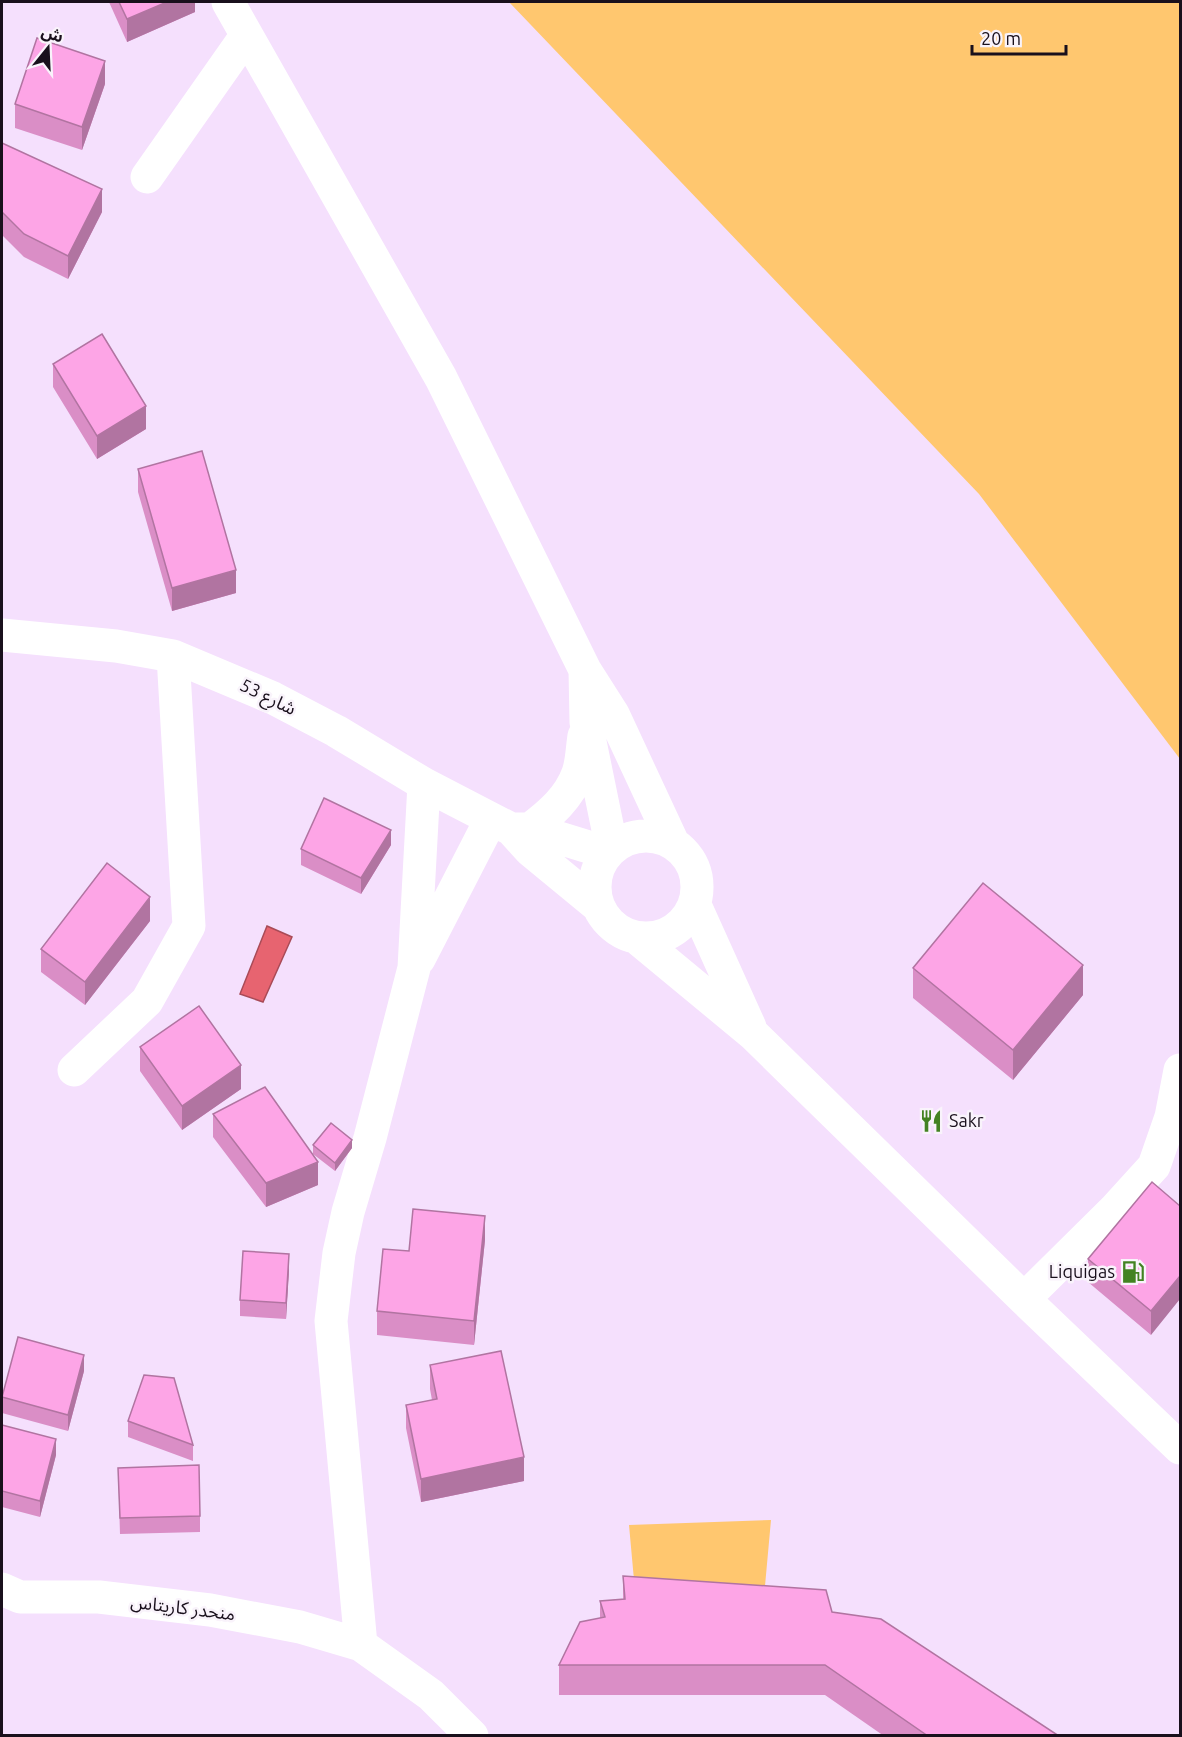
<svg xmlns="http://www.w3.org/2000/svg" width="1182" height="1737" viewBox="0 0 1182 1737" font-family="Ubuntu,'Noto Sans Arabic',sans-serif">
	<rect width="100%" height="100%" fill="#f5e0fd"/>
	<!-- green -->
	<path fill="#ffc76f" d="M509 2H1180V759L979 494Z
		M771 1520 765 1586 635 1591 629 1525Z"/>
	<!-- water -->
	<path fill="#e76470" stroke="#a94b57" stroke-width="1.5" d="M267 926 292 937 263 1002 240 994Z"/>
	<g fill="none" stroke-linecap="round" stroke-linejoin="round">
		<!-- minor -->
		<path stroke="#fff" stroke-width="33" d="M228 2 441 378 585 670 613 714 673 843
			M147 177 246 36
			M2 635 116 646 173 656 273 698 336 731 424 784 511 829 530 850 598 906
			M585 670 586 722 612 849
			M515 829H530L608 853
			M530 829C550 814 569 798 578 773 582 762 582 748 584 736
			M595 887a51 51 0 1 1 102 0a51 51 0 1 1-102 0Z
			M695 905 750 1027
			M637 938 753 1034 1024 1299 1180 1448
			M419 959 491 819
			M74 1070 147 1001 189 926 173 656
			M1024 1299 1114 1210 1154 1166 1171 1117 1180 1070
			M2 1589 20 1597H99L210 1610 300 1627 361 1645 431 1695 472 1736
			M361 1645 331 1321 339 1253 348 1212 370 1138 414 968 424 784"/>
	</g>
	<!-- wall -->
	<path fill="#da8ec6" d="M109 2H195V12L127 42Z
		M105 84 82 150 15 128V104Z
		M2 143 102 212 68 279 24 257 2 235Z
		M53 364 146 429 97 459 53 387Z
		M138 469 236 593 172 611 138 492Z
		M391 845 361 894 301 865V849Z
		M150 921 85 1005 41 972V949Z
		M913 968 1083 995 1013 1080 913 998Z
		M140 1047 241 1089 182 1130 140 1071Z
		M213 1114 318 1185 266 1207 213 1137Z
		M313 1145 352 1148 335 1171 313 1154Z
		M1152 1182 1151 1335 1088 1282V1259Z
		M485 1240 474 1345 377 1335V1311L409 1251Z
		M289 1270 286 1319 240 1316V1300Z
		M430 1365 524 1481 421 1502 406 1428V1405L432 1400 430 1389Z
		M84 1371 68 1431 2 1413V1397Z
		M128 1421 193 1445V1461L128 1437Z
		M2 1427 56 1455 40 1517 2 1507Z
		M118 1468 200 1516V1532L120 1534Z
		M623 1576 832 1612 1059 1736H884L825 1695H559V1665L600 1618V1601L623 1599Z"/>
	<!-- shaded-wall -->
	<path fill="#b174a1" d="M167 2H195V12L127 42V19Z
		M105 61V84L82 150V127Z
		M102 189V212L68 279V256Z
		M146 406V429L97 459V436Z
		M236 570V593L172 611V588Z
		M391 830V845L361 894V878Z
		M150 897V921L85 1005V982Z
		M1083 965V995L1013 1080V1050Z
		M241 1065V1089L182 1130V1106Z
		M352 1140V1148L335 1171V1163Z
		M318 1162V1185L266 1207V1183Z
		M485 1216V1240L474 1345V1321Z
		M289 1254V1270L286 1319V1303Z
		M1180 1276V1299L1151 1335V1311Z
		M84 1355V1371L68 1431V1415Z
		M56 1439V1455L40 1517V1501Z
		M524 1457V1481L421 1502V1479Z"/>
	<!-- building -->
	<path fill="#fda5e6" stroke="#b174a1" stroke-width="1.5" d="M119 2H167L127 19Z
		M37 38 105 61 82 127 15 104Z
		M2 143 102 189 68 256 24 234 2 212Z
		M102 334 146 406 97 436 53 364Z
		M202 451 236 570 172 588 138 469Z
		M324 798 391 830 361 878 301 849Z
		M107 863 150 897 85 982 41 949Z
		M983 883 1083 965 1013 1050 913 968Z
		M199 1006 241 1065 182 1106 140 1047Z
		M265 1087 318 1162 266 1183 213 1114Z
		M331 1123 352 1140 335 1163 313 1145Z
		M1152 1182 1180 1206V1276L1151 1311 1088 1259Z
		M413 1209 485 1216 474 1321 377 1311 383 1249 409 1251Z
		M243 1251 289 1254 286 1303 240 1300Z
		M18 1337 84 1355 68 1415 2 1397Z
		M501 1351 524 1457 421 1479 406 1405 437 1399 430 1365Z
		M144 1375 174 1378 193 1445 128 1421Z
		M2 1425 56 1439 40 1501 2 1491Z
		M199 1465 200 1516 120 1518 118 1468Z
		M623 1576 826 1590 832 1612 881 1619 1059 1736H928L825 1665H559L580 1622 605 1617 600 1601 625 1599Z"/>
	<!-- icons -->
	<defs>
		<g id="restaurant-bare" transform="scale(1.8)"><path d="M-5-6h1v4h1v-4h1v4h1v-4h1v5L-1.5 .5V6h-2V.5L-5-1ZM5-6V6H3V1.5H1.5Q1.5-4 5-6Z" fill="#438222" stroke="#f9f3fb" stroke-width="2.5" paint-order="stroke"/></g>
		<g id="fuel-bare" transform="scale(1.8)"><path d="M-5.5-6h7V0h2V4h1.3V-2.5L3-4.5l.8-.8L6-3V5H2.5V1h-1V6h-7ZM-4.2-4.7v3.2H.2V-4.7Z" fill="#438222" stroke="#f9f3fb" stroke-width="2.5" paint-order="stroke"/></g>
	</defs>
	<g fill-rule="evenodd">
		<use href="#restaurant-bare" x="931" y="1121"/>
		<use href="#fuel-bare" x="1133" y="1272"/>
	</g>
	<g text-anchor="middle" stroke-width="5" stroke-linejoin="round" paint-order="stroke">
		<!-- street labels -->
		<g font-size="18" fill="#19101c" stroke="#f9f3fb">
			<text transform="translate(268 697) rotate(26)" y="6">شارع 53</text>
			<text transform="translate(183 1608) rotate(7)" y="6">منحدر كاريتاس</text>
		</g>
		<!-- poi labels -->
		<g font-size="18" fill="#19101c" stroke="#f9f3fb" text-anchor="start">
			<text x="949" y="1127">Sakr</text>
			<text x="1115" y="1278" text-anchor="end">Liquigas</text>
		</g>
	</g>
	<!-- border -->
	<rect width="1182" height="1737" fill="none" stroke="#19101c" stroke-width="6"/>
	<!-- north arrow -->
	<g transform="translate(48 48) rotate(18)" stroke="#f9f3fb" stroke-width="4.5" paint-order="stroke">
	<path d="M0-4.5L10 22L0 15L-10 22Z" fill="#19101c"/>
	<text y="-9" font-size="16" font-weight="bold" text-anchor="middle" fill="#19101c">ش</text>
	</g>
	<!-- scale -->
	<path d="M972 45v9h94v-9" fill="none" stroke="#19101c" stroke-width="3"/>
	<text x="981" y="45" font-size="18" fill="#19101c" stroke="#f9f3fb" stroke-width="4.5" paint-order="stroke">20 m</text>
</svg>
